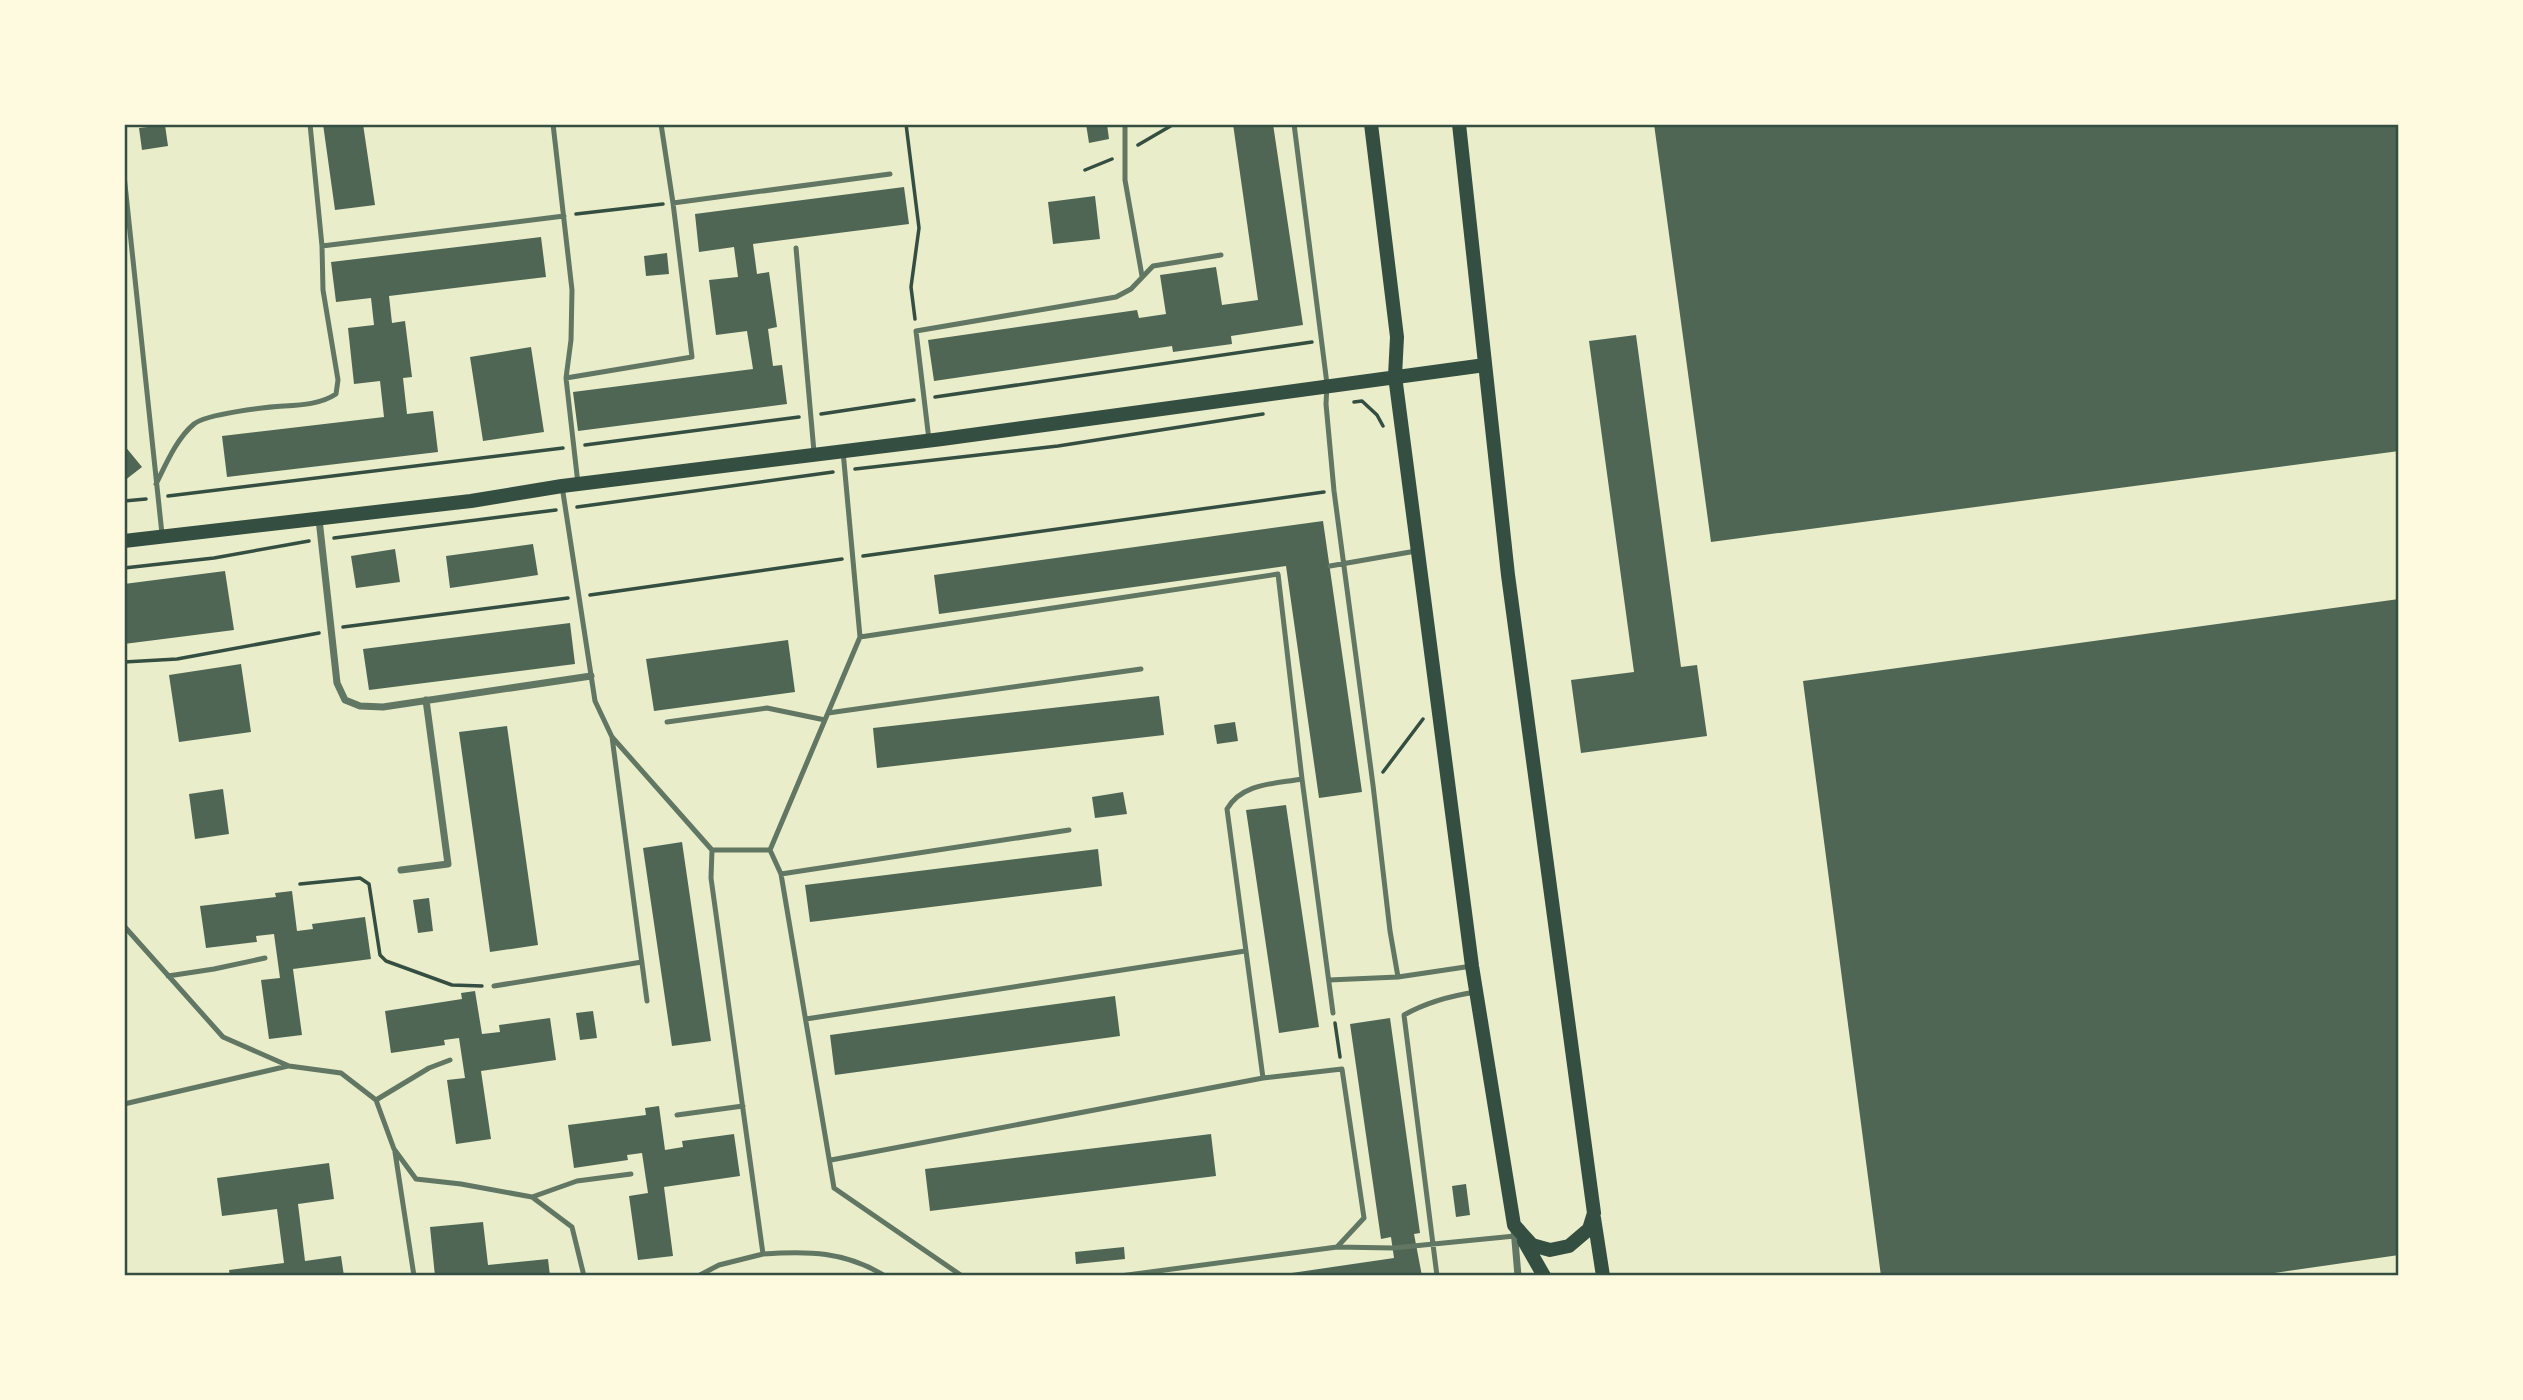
<svg xmlns="http://www.w3.org/2000/svg" width="2523" height="1400" viewBox="0 0 2523 1400" font-family="'Sofia Sans Condensed',sans-serif">
	<rect width="100%" height="100%" fill="#e9edc9"/>
	<!-- building -->
	<path fill="#4f6655" d="M323 124H363L375 205 335 210Z
		M1086 124H1107L1109 139 1089 143Z
		M1233 124H1273L1303 325 1231 336 1232 344 1173 352 1172 346 934 381 928 340 1137 310 1139 318 1166 314 1160 275 1216 267 1222 305 1258 300Z
		M1654 124H2399V451L1711 542Z
		M165 125 168 146 142 150 139 128Z
		M904 187 909 224 753 244 757 274 769 272 777 327 768 329 773 366 782 365 787 404 578 431 573 392 753 369 747 331 716 335 709 280 738 277 734 247 699 252 695 214Z
		M1095 196 1100 239 1053 244 1048 202Z
		M541 237 546 277 389 296 392 323 405 321 412 377 403 378 407 414 433 411 438 452 227 477 222 436 384 417 380 381 354 384 348 328 374 325 371 298 336 302 331 262Z
		M667 253 669 274 646 276 644 256Z
		M1636 335 1681 667 1697 665 1707 736 1581 753 1571 680 1634 672 1589 341Z
		M531 347 544 432 483 441 470 357Z
		M124 445 142 467 124 481Z
		M1323 521 1362 792 1319 798 1286 566 939 614 934 575Z
		M533 544 538 575 450 588 446 556Z
		M395 549 400 582 356 588 351 556Z
		M225 571 234 630 124 644V584Z
		M2399 599V1255L2254 1276H1881L1803 681Z
		M570 623 575 664 369 690 363 649Z
		M788 640 795 692 654 711 646 659Z
		M241 664 251 732 179 742 169 675Z
		M1159 696 1164 735 877 768 873 728Z
		M1235 722 1238 741 1217 744 1214 725Z
		M507 726 538 945 490 952 459 732Z
		M223 789 229 834 195 839 189 794Z
		M1123 792 1127 814 1095 818 1092 797Z
		M1286 805 1319 1027 1279 1033 1246 810Z
		M682 842 711 1041 672 1046 643 848Z
		M1098 849 1102 886 810 922 805 885Z
		M292 891 297 931 313 929 312 924 365 917 371 959 293 969 302 1035 269 1039 261 980 280 978 274 934 256 936 257 942 206 948 200 906 276 897 275 893Z
		M429 898 433 931 418 933 413 900Z
		M475 991 482 1034 500 1032 499 1025 550 1018 556 1060 481 1071 491 1139 456 1144 447 1080 465 1078 459 1038 444 1040 445 1045 391 1053 385 1011 462 999 461 993Z
		M1115 996 1120 1036 835 1075 830 1035Z
		M593 1011 597 1038 580 1040 576 1013Z
		M1390 1018 1420 1233 1414 1234 1422 1276H1271L1394 1258 1391 1237 1381 1239 1350 1024Z
		M659 1106 665 1150 683 1147 682 1141 734 1134 740 1176 664 1187 673 1256 638 1260 629 1196 648 1193 642 1153 627 1155 628 1160 574 1168 568 1125 646 1115 645 1108Z
		M1211 1134 1216 1176 930 1211 925 1169Z
		M329 1163 334 1199 298 1204 305 1261 341 1256 344 1276H230L229 1270 284 1263 277 1209 222 1216 217 1178Z
		M1466 1184 1470 1215 1456 1217 1452 1186Z
		M483 1222 488 1265 548 1259 550 1276H435L430 1227Z
		M1124 1247 1125 1259 1076 1264 1075 1252Z"/>
	<g fill="none" stroke-linecap="round" stroke-linejoin="round">
		<!-- path -->
		<path stroke="#344e41" stroke-width="3.5" d="M906 124 919 228 911 287 915 319
			M1138 145 1174 124
			M1085 170 1112 159
			M576 214 663 204
			M935 397 1312 342
			M1354 402 1362 401 1377 415 1383 426
			M821 414 914 400
			M585 445 799 417
			M855 469 1058 446 1263 414
			M168 496 563 448
			M124 501 146 499
			M577 507 833 472
			M334 538 556 510
			M863 556 1324 492
			M124 568 214 558 309 541
			M590 595 842 559
			M343 627 568 598
			M124 662 177 659 319 633
			M1383 772 1423 719
			M300 884 360 878 369 884 380 955 386 961 452 985 482 986
			M1335 1023 1340 1057"/>
		<!-- service -->
		<path stroke="#617663" stroke-width="5" d="M553 124 572 290 571 340 566 378
			M1125 124V180L1142 276
			M1294 124 1327 384 1326 404 1334 491 1373 785 1390 931 1398 977
			M124 175 162 534
			M673 203 890 174
			M322 246 564 216
			M796 248 814 452
			M929 440 916 331 1116 297 1131 289 1153 266 1221 255
			M843 451 860 637
			M156 484C166 464 177 438 194 424 206 414 266 407 284 406 302 405 321 404 336 394L338 380 323 290 322 246 310 124
			M578 484 566 378 692 357 673 203 661 124
			M562 486 595 701 612 737 712 850H770
			M1330 566 1416 551
			M828 713 1141 669
			M667 722 767 708 825 720
			M612 737 647 1001
			M781 874 1069 830
			M124 926 223 1037 289 1066 341 1073 376 1100 394 1149 416 1179 461 1184 532 1197 572 1227 584 1276
			M168 976 214 969 265 958
			M1329 980 1398 977 1472 966
			M494 986 642 962
			M806 1019 1245 951
			M376 1100 429 1068 450 1060
			M124 1104 288 1066
			M677 1115 743 1106
			M395 1152 414 1276
			M831 1160 1263 1078
			M532 1197 577 1181 631 1174
			M1337 1247 1393 1248 1515 1236
			M763 1254C808 1251 845 1251 885 1276
			M698 1276 719 1265 763 1254 711 878 712 850
			M962 1276 834 1188 781 874 770 850 860 637 1278 574 1302 779 1333 1013
			M1120 1276 1337 1247 1364 1218 1342 1069 1263 1078 1227 809C1242 783 1274 784 1302 779
			M1437 1276 1404 1015C1427 1002 1449 996 1476 992"/>
		<!-- minor -->
		<path stroke="#617663" stroke-width="7" d="M319 519 337 683 345 700 360 706 383 707 591 676
			M401 870 448 864 426 700
			M1514 1229 1518 1276"/>
		<!-- secondary -->
		<path stroke="#344e41" stroke-width="14" d="M1371 124 1397 337 1395 376 1472 966 1514 1225 1532 1245 1550 1250 1569 1246 1589 1229 1594 1213 1508 575 1459 124
			M124 541 471 501 562 486 942 439 1485 365
			M1594 1218 1603 1276
			M1524 1241 1544 1276"/>
	</g>
	<!-- border -->
	<rect width="2523" height="1400" fill="none" stroke="#fefae0" stroke-width="252"/>
	<rect x="126" y="126" width="2271" height="1148" fill="none" stroke="#344e41" stroke-width="2.5"/>
</svg>
